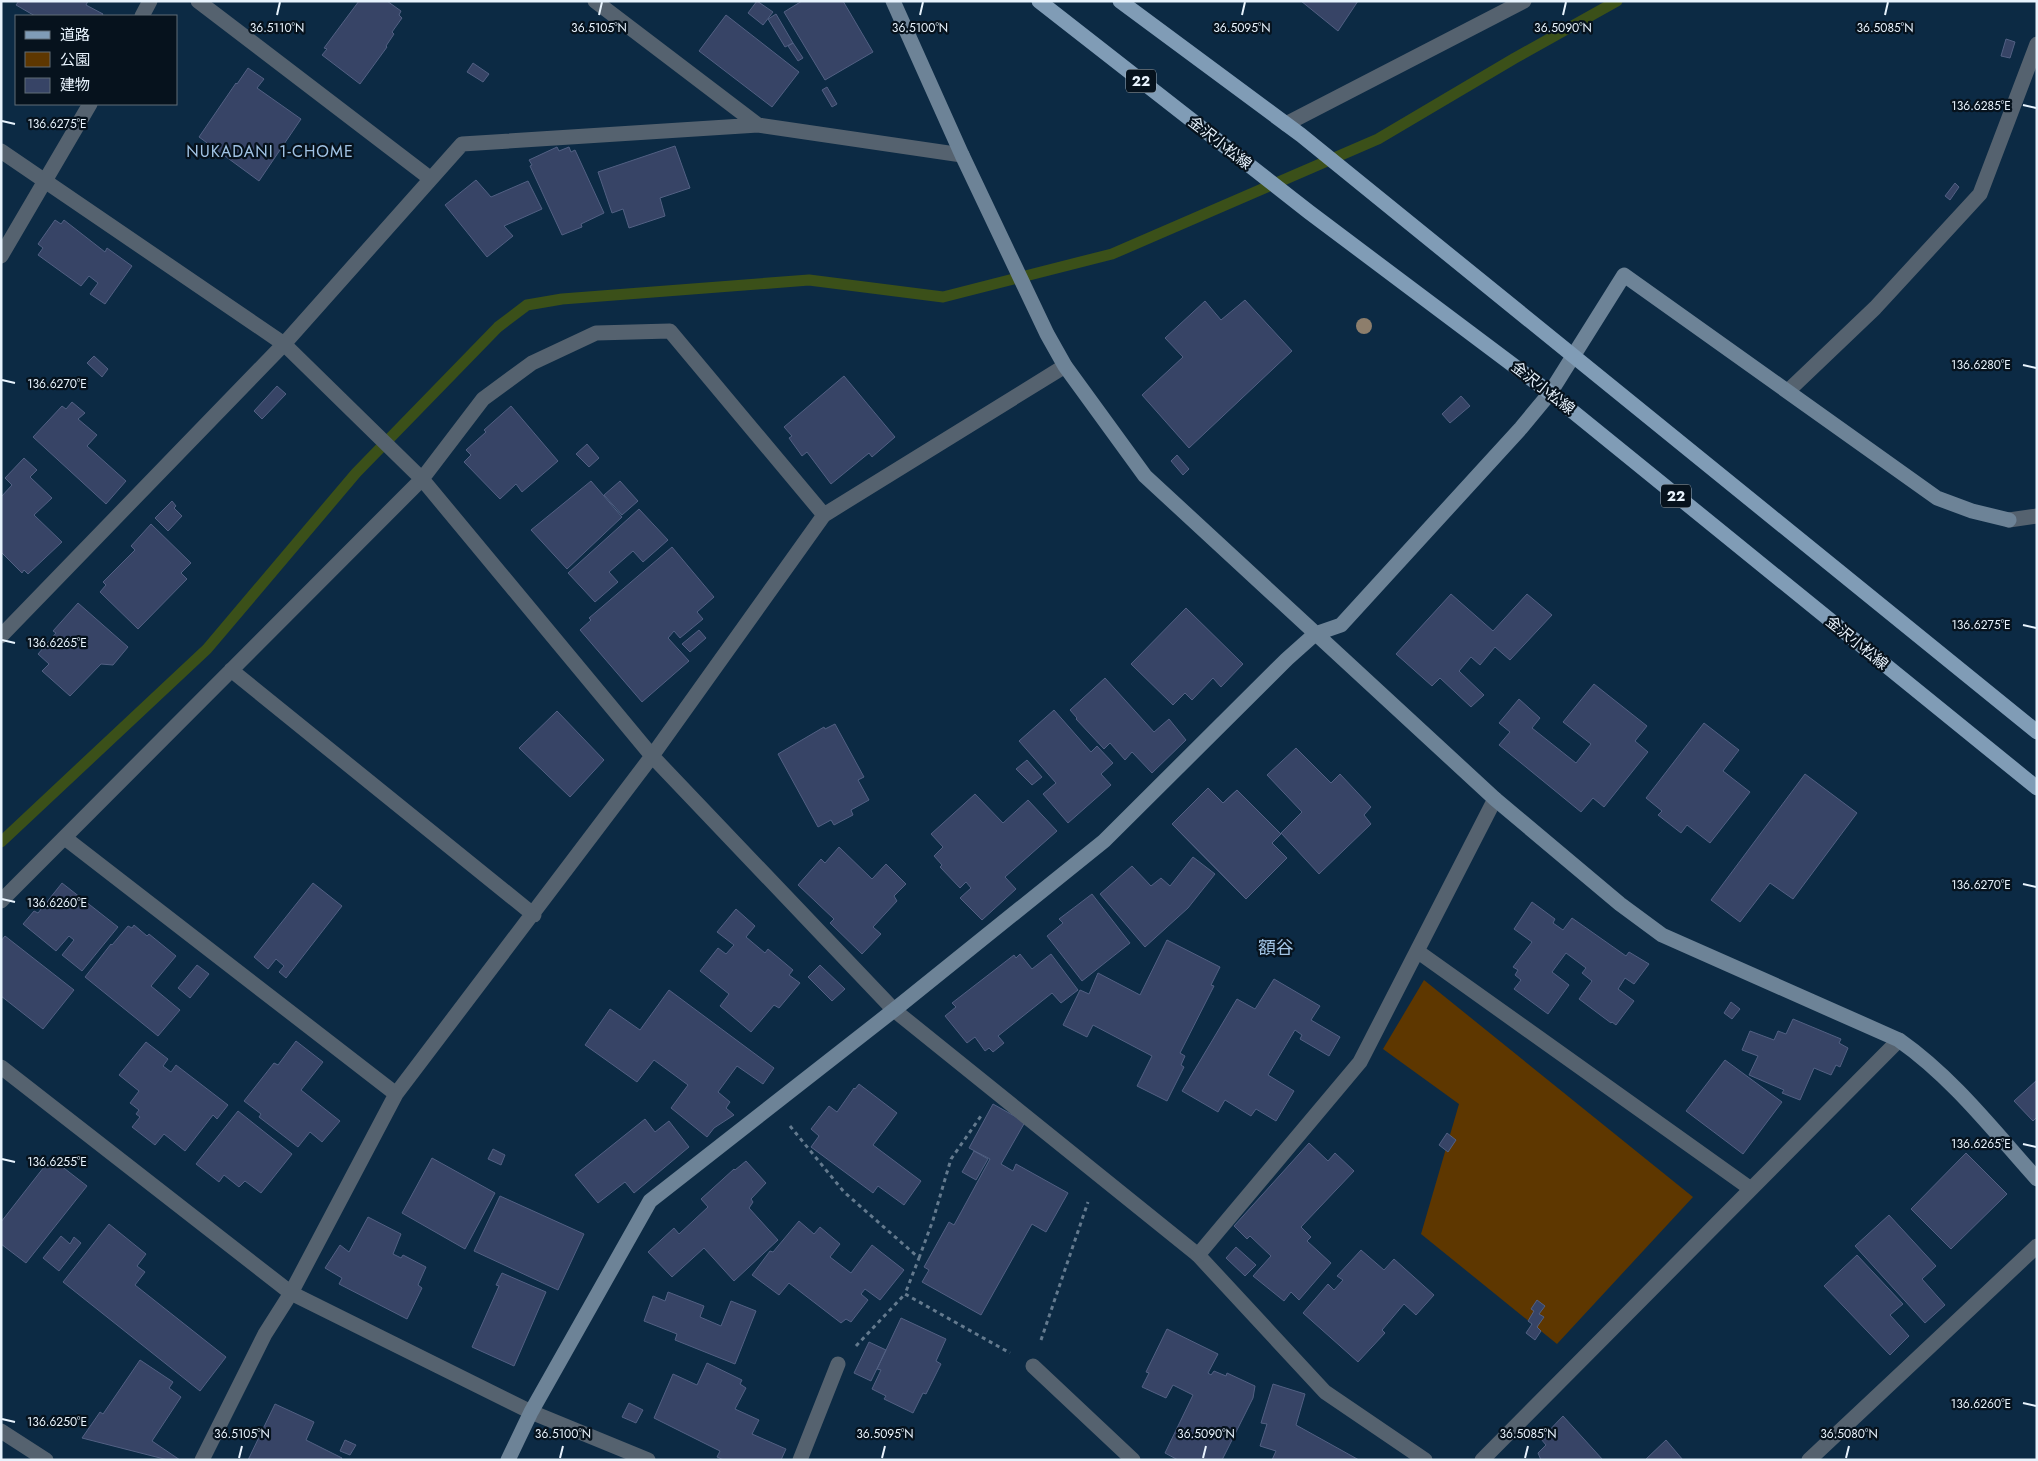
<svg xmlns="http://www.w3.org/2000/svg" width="2038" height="1461" viewBox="0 0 2038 1461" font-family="Jost,'Noto Sans JP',sans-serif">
	<rect width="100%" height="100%" fill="#0c2a44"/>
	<!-- green -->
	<path fill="#5e3700" d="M1424 980 1693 1197 1557 1344 1421 1234 1459 1104 1383 1049Z"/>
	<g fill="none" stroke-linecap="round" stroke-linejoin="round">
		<!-- stream -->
		<path stroke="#3b5019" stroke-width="11" d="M1 842 207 649 356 473 498 327 527 305 562 299 809 280 943 297 1112 254 1378 139 1515 58 1617 1"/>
	</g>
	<!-- building -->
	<path fill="#374466" stroke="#526083" d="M19 1H88L86 5 103 14 102 16H35L16 5Z
		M359 1H387L401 11 399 15 402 18 392 32 394 34 386 46 387 47 360 84 322 55 327 49 324 48Z
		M757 1 773 12 763 25 748 13Z
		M802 1H843L873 52 825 80 784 12Z
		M1301 1H1358L1338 31Z
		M776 14 793 43 785 47 768 19Z
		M726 15 799 72 772 107 699 51Z
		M2006 39 2015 42 2010 58 2001 56Z
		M793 43 803 58 798 61 788 46Z
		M473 63 489 74 483 82 467 72Z
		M248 68 264 79 257 88 301 119 259 181 199 137 236 83 237 84Z
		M827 87 837 104 832 107 822 90Z
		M675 146 690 188 660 198 665 216 629 228 623 209 612 213 598 172Z
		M557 147 559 151 569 147 571 152 575 150 604 213 581 224 582 227 562 235 530 166 532 165 529 160Z
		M476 180 491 197 528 181 542 209 504 226 513 236 487 257 445 205Z
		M1955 183 1959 187 1950 200 1945 196Z
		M55 220 61 224 64 220 105 252 107 248 132 266 105 304 90 294 98 283 89 276 81 286 38 255 43 248 38 244Z
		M1245 300 1292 351 1189 448 1142 395 1183 357 1165 338 1205 301 1221 320Z
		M94 356 108 369 102 377 87 363Z
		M844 376 895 437 872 457 869 453 831 484 807 452 802 456 789 438 792 436 784 427Z
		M277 386 286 394 262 419 254 411Z
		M1461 396 1470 406 1450 423 1442 414Z
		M72 402 85 413 78 419 97 435 87 446 126 481 106 504 33 437 62 406 66 409Z
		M511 406 558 461 522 492 516 484 500 499 464 462 471 455 466 450 486 432 484 430Z
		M587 444 599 458 589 467 576 454Z
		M1177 455 1189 469 1183 475 1171 461Z
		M24 458 37 470 30 477 52 498 34 515 62 542 28 574 24 570 22 573 1 552V497L12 485 5 478Z
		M591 481 622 517 567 569 531 530Z
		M620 481 638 501 622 515 604 495Z
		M172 501 176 506 174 508 182 516 168 531 155 518Z
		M639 509 668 540 643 562 633 551 609 572 618 582 595 602 568 573Z
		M151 524 191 563 181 573 187 579 138 629 100 592 106 585 103 582 135 550 131 546Z
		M672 547 714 597 697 612 703 619 680 638 674 631 668 638 689 661 642 702 580 630 591 620 589 618Z
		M1451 594 1493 631 1527 594 1552 615 1510 660 1495 647 1480 665 1471 657 1459 671 1484 695 1471 707 1440 678 1432 686 1396 654Z
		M78 603 128 647 113 665 101 664 70 696 42 671 49 664 38 654 56 633 53 631Z
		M1186 608 1243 664 1221 687 1213 678 1192 700 1185 693 1173 705 1131 664Z
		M699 630 706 638 690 652 682 644Z
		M1105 678 1154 732 1169 719 1186 740 1152 773 1132 752 1125 760 1110 743 1104 749 1076 719 1077 718 1070 710Z
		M1594 684 1647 726 1635 741 1648 752 1604 807 1593 798 1581 812 1499 745 1510 732 1499 723 1519 699 1540 718 1532 728 1576 763 1591 744 1563 722Z
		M1054 710 1091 752 1097 746 1113 763 1101 774 1111 785 1068 823 1043 794 1056 783 1019 741Z
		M557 711 604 760 570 797 519 748Z
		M1704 723 1739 750 1723 771 1750 792 1710 843 1687 825 1681 833 1658 815 1662 811 1646 798Z
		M835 724 864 777 858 780 869 800 851 810 853 815 834 825 831 820 818 827 778 754 824 727 825 729Z
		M1296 748 1331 783 1340 774 1371 807 1364 815 1371 824 1319 874 1281 833 1302 812 1267 775Z
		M1027 760 1042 777 1032 785 1016 769Z
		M1805 774 1857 813 1793 899 1770 883 1740 922 1711 900Z
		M1208 788 1223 803 1237 790 1281 834 1272 843 1287 858 1246 899 1172 824Z
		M1208 788 1223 803 1237 790 1281 834 1272 843 1287 858 1246 899 1172 824Z
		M975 794 1003 823 1028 800 1057 831 1005 877 1016 889 982 920 960 898 971 888 966 882 960 888 940 867 942 865 934 856 943 847 931 834Z
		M839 847 872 879 886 864 906 884 894 896 897 901 873 927 881 934 862 954 830 923 834 919 798 885 821 859 825 863Z
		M1193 857 1215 874 1188 908 1145 947 1100 894 1132 866 1151 886 1161 878 1170 886Z
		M62 883 118 927 82 971 62 955 74 940 69 936 56 951 23 924 34 911 38 913Z
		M313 883 342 906 286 978 279 972 284 966 276 959 268 969 254 957Z
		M1092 894 1130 943 1082 981 1047 936 1063 923 1059 919Z
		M1532 902 1555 919 1553 923 1563 930 1572 918 1626 956 1629 952 1649 964 1634 984 1625 978 1618 989 1634 1001 1616 1025 1612 1022 1611 1023 1579 999 1592 981 1582 973 1586 968 1566 953 1552 972 1569 985 1548 1014 1514 989 1521 980 1515 975 1518 970 1513 967 1532 942 1514 929Z
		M736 909 755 926 746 937 765 953 768 949 793 970 789 975 800 983 779 1008 774 1005 751 1032 720 1006 729 994 700 971 718 948 726 954 734 945 717 932Z
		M134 925 147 936 149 934 176 956 151 986 180 1010 158 1036 85 977 111 944 112 945 128 926 132 928Z
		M5 936 74 990 43 1029 1 996V941Z
		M1167 940 1220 967 1211 985 1214 986 1180 1053 1185 1056 1181 1065 1184 1067 1167 1101 1137 1086 1152 1056 1093 1025 1087 1037 1063 1025 1080 990 1089 994 1098 973 1140 995Z
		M1020 954 1032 969 1051 954 1078 990 1061 1003 1052 993 998 1036 1004 1043 993 1052 989 1048 985 1051 975 1037 967 1043 945 1016 956 1007 952 1003 1014 955 1016 958Z
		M197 965 209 974 190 998 178 988Z
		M820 965 845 989 832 1001 808 977Z
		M1274 979 1320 1006 1311 1020 1340 1037 1329 1056 1300 1039 1302 1035 1295 1030 1268 1075 1294 1091 1276 1121 1256 1109 1251 1116 1225 1100 1218 1112 1182 1091 1237 999 1255 1009Z
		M669 990 774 1068 763 1084 737 1066 718 1092 730 1102 726 1108 734 1115 714 1128 707 1137 671 1108 688 1085 654 1060 637 1082 585 1045 610 1009 640 1030Z
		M1731 1002 1740 1009 1732 1019 1724 1013Z
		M1793 1019 1841 1039 1839 1043 1848 1048 1840 1067 1836 1065 1831 1075 1814 1068 1800 1100 1782 1093 1784 1090 1749 1075 1758 1056 1742 1050 1750 1031 1774 1040 1778 1031 1786 1034Z
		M296 1041 323 1062 301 1090 340 1121 322 1142 310 1132 298 1147 259 1117 261 1114 244 1101 274 1063 278 1065Z
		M146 1042 168 1059 163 1066 171 1072 176 1065 228 1105 217 1119 213 1115 185 1151 164 1134 155 1145 132 1127 140 1117 136 1114 139 1110 130 1103 139 1091 119 1075Z
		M1725 1060 1782 1102 1743 1154 1686 1111Z
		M2037 1080V1117L2033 1121 2014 1101Z
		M859 1084 897 1113 873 1145 921 1181 904 1205 878 1186 873 1193 811 1147 819 1136 811 1129 829 1106 837 1112 854 1088 855 1089Z
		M993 1104 1025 1122 1001 1164 1013 1171 1016 1164 1068 1193 1046 1232 1032 1224 981 1315 922 1282 929 1270 924 1267 949 1222 954 1225 990 1159 969 1148Z
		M238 1111 292 1154 261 1193 245 1181 239 1187 224 1175 219 1182 196 1164Z
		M645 1119 655 1132 669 1121 689 1147 634 1193 625 1182 598 1203 575 1175Z
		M1447 1133 1456 1140 1448 1152 1439 1145Z
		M1309 1143 1328 1161 1335 1153 1354 1171 1301 1227 1311 1237 1307 1241 1331 1263 1299 1300 1291 1292 1284 1301 1253 1276 1271 1256 1250 1236 1247 1239 1234 1226Z
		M493 1149 505 1155 501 1165 488 1159Z
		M974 1151 988 1159 976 1180 962 1172Z
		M1966 1153 2007 1194 1951 1249 1911 1209Z
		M51 1158 87 1186 26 1263 1 1244V1222Z
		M432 1158 495 1193 465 1249 402 1213Z
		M746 1161 766 1183 751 1199 753 1202 749 1208 778 1240 734 1281 704 1248 672 1277 648 1252 674 1228 679 1234 708 1207 701 1199 734 1169 735 1170Z
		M500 1196 584 1234 558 1290 474 1251Z
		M1889 1215 1936 1266 1922 1279 1945 1305 1925 1323 1855 1246Z
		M368 1217 401 1234 393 1254 401 1258 403 1255 426 1267 418 1285 422 1288 407 1319 339 1284 342 1278 325 1268 340 1245 349 1252Z
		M799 1221 814 1234 820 1227 840 1244 830 1257 851 1273 872 1245 904 1270 880 1300 865 1289 861 1294 868 1300 851 1322 846 1319 841 1323 789 1283 779 1295 752 1275 770 1251 773 1252Z
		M109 1224 146 1254 137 1266 145 1272 135 1285 226 1357 200 1391 63 1282Z
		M61 1236 70 1244 74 1237 81 1243 59 1271 43 1258Z
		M1236 1247 1256 1265 1245 1276 1226 1258Z
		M1361 1250 1384 1270 1394 1259 1434 1295 1416 1315 1404 1304 1382 1330 1385 1333 1358 1362 1303 1313 1328 1284 1334 1290 1343 1280 1337 1276Z
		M1857 1255 1903 1304 1890 1315 1909 1336 1890 1355 1824 1286Z
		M502 1273 546 1292 514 1366 472 1347 499 1286 496 1285Z
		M668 1292 704 1306 700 1317 721 1326 731 1301 756 1311 735 1364 675 1340 677 1334 644 1321 653 1296 665 1301Z
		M1537 1300 1545 1306 1539 1314 1544 1317 1537 1327 1541 1331 1535 1340 1526 1333 1532 1324 1528 1321 1534 1311 1531 1309Z
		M901 1318 946 1339 936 1361 941 1364 926 1394 923 1393 913 1413 884 1399 886 1396 872 1389 881 1370 877 1369Z
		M1167 1329 1218 1354 1208 1373 1211 1375 1214 1371 1226 1376 1227 1373 1255 1386 1253 1398 1222 1460H1178L1165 1453 1193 1395 1173 1385 1166 1398 1142 1387 1149 1373 1146 1372Z
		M869 1342 886 1350 871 1381 854 1373Z
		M140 1360 173 1382 169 1388 181 1397 152 1441 180 1460H168L82 1438 100 1412 103 1414Z
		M707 1363 742 1380 740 1384 746 1388 735 1409 759 1420 752 1434 786 1449 781 1460H724L717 1457 720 1451 654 1418 673 1374 697 1385Z
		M1273 1384 1305 1394 1296 1425 1359 1460H1272L1276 1451 1260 1446 1267 1424 1261 1423Z
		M629 1403 643 1410 636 1423 622 1417Z
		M275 1404 314 1422 306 1440 342 1458 341 1460H248Z
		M1563 1416 1603 1460H1541L1538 1453 1546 1445 1541 1439Z
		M345 1440 356 1445 350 1455 340 1451Z
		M1666 1440 1683 1460H1645Z"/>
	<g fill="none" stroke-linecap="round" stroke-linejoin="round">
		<!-- path -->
		<path stroke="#647a8e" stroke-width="3" stroke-dasharray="4 4" stroke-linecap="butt" d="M790 1126 844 1192 919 1258 905 1294 1010 1353
			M919 1258 933 1220 951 1159 981 1116
			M1041 1340 1088 1202
			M856 1346 905 1294"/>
		<!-- lane -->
		<path stroke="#55626f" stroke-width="15" d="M894 1010 1198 1255 1325 1392 1425 1460
			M1033 1366 1133 1460
			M800 1460 838 1364"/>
		<!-- street -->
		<path stroke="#55626f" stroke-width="15" d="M198 1 431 179
			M595 1 758 125
			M142 16 150 1
			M1286 124 1524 1
			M1 151 284 344 422 479 652 756 894 1010
			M1 256 90 104
			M1788 391 1875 308 1980 194 2037 44
			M2009 520 2037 516
			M1 636 284 344 462 144 758 125 962 155
			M231 670 534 915
			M65 838 396 1094
			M1 901 422 479 483 399 532 363 596 333 670 331 824 515 1065 366
			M1417 951 1751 1189
			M1 1067 291 1293 531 1412 648 1460
			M1198 1255 1360 1062 1495 799
			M1 1431 46 1460
			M202 1460 265 1334 291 1293 396 1094 652 756 824 515
			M1482 1460 1899 1040
			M1809 1460 2037 1246"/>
		<!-- secondary -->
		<path stroke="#6d8397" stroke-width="15" d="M893 1 962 155 1047 334 1065 366 1145 476 1495 799 1620 904 1662 935 1899 1040C1953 1078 1993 1130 2037 1179
			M508 1460 531 1412 650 1201 894 1010 1104 841 1287 659 1315 634 1341 625 1521 428 1550 393 1624 275 1937 498 1972 511 2009 520"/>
		<!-- primary -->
		<path stroke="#809cb6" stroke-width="15" d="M1039 1 1309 212 1550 393 2037 788
			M1120 1 1301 135 2037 732"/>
	</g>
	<!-- trees -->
	<circle fill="#8d7e6c" cx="1364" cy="326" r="8"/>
	<!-- ticks -->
	<path fill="none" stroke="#e8f3fd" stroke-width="2" d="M277 15 280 2M599 15 602 2M920 15 923 2M1242 15 1245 2M1563 15 1566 2M1885 15 1888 2M2023 105 2036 108M2 121 15 124M2023 365 2036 368M2 380 15 383M2023 625 2036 628M2 640 15 643M2023 884 2036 887M2 899 15 902M2023 1144 2036 1147M2 1159 15 1162M2023 1403 2036 1406M2 1419 15 1422M239 1458 242 1446M560 1458 563 1446M882 1458 885 1446M1203 1458 1206 1446M1525 1458 1528 1446M1846 1458 1849 1446"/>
	<g text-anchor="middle" stroke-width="4.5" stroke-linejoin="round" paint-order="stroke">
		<!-- shield labels -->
		<g fill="#06121d" stroke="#a4b0ba" stroke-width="1">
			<rect x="1126" y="69.5" width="30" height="23" rx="4"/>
			<rect x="1661" y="484.5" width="30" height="23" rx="4"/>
		</g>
		<g font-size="14" font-weight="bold" fill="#e8f3fd">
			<text x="1141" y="86">22</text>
			<text x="1676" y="501">22</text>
		</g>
		<!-- street labels -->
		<g font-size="15" fill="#e8f3fd" stroke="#06121d">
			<text transform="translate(1220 143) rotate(38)" y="5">金沢小松線</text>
			<text transform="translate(1543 388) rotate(38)" y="5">金沢小松線</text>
			<text transform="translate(1857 643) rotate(39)" y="5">金沢小松線</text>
		</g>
		<!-- neighbourhood labels -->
		<g font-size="16" letter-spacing="1" fill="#a1c3e4" stroke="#06121d">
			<text x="270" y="157">NUKADANI 1-CHOME</text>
		</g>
		<!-- quarter labels -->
		<g font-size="18" fill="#a1c3e4" stroke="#06121d">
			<text x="1276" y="954">額谷</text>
		</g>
	</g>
	<g font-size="12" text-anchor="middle" fill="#e8f3fd" stroke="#06121d" stroke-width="4.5" stroke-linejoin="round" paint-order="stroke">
		<text x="277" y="32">36.5110°N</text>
		<text x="599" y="32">36.5105°N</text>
		<text x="920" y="32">36.5100°N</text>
		<text x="1242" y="32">36.5095°N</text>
		<text x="1563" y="32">36.5090°N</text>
		<text x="1885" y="32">36.5085°N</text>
		<text x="1981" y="110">136.6285°E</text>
		<text x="57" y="128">136.6275°E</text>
		<text x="1981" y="369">136.6280°E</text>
		<text x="57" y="388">136.6270°E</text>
		<text x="1981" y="629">136.6275°E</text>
		<text x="57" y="647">136.6265°E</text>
		<text x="1981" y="889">136.6270°E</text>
		<text x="57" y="907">136.6260°E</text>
		<text x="1981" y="1148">136.6265°E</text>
		<text x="57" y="1166">136.6255°E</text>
		<text x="1981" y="1408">136.6260°E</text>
		<text x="57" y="1426">136.6250°E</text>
		<text x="242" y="1438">36.5105°N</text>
		<text x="563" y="1438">36.5100°N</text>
		<text x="885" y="1438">36.5095°N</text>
		<text x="1206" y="1438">36.5090°N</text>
		<text x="1528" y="1438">36.5085°N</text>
		<text x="1849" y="1438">36.5080°N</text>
	</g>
	<!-- border -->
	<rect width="2038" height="1461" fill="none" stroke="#e8f3fd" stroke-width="5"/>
	<!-- legend -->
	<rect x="15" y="15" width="162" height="90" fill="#06121d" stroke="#606c77"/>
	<rect x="25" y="31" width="25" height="8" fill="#809cb6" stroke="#606c77"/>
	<text x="60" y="40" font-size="15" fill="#e8f3fd">道路</text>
	<rect x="25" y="52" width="25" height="15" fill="#5e3700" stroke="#606c77"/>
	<text x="60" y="65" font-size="15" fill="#e8f3fd">公園</text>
	<rect x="25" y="78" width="25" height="15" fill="#374466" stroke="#606c77"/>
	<text x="60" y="90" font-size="15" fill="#e8f3fd">建物</text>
</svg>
